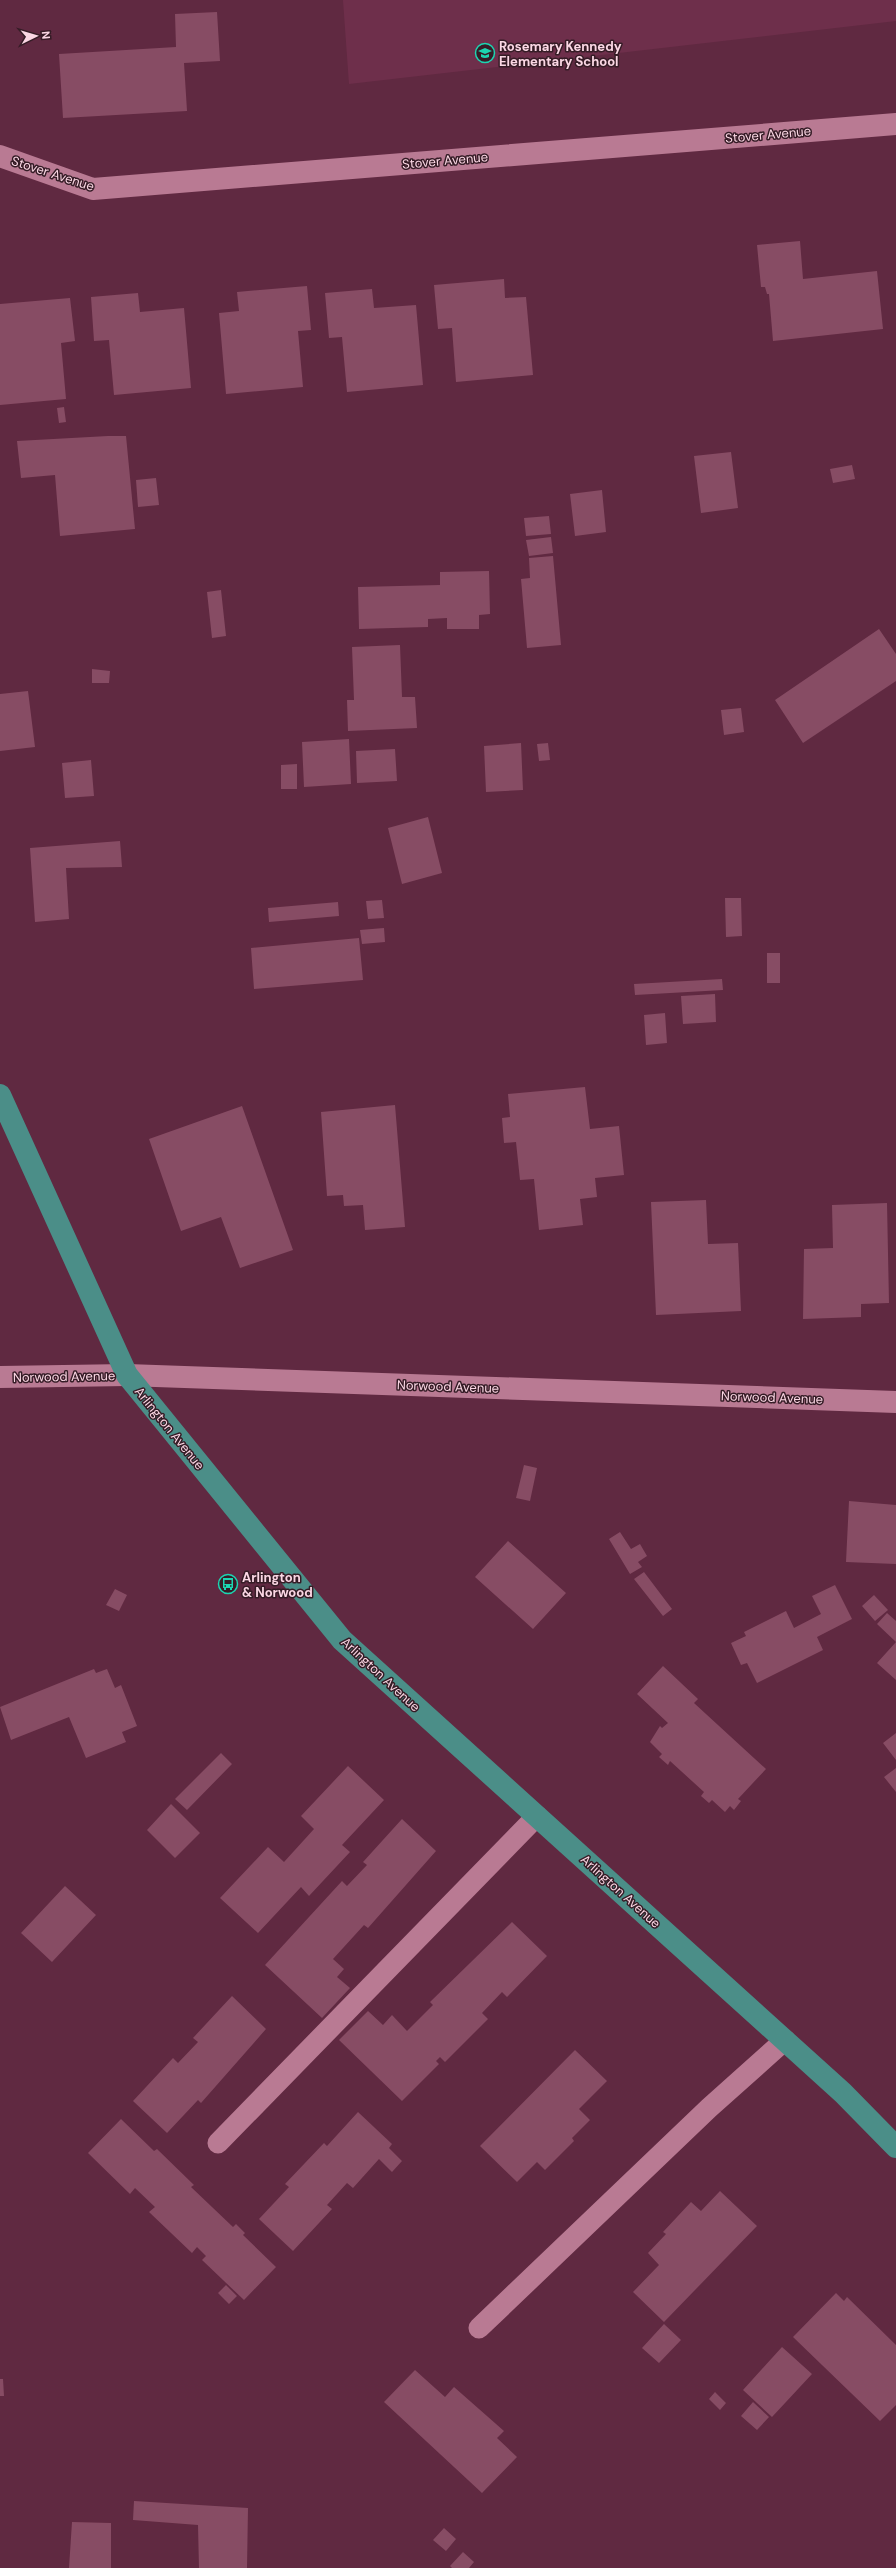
<svg xmlns="http://www.w3.org/2000/svg" width="896" height="2568" viewBox="0 0 896 2568" font-family="'DM Sans',sans-serif">
	<rect width="100%" height="100%" fill="#602941"/>
	<!-- built -->
	<path fill="#6e2f4b" d="M343 0H896V21L349 84Z"/>
	<!-- building -->
	<path fill="#874c64" d="M217 12 220 61 184 63 187 111 63 118 59 54 176 47 175 14Z
		M800 241 803 279 877 271 883 329 773 341 769 294H767L765 287H761L757 245Z
		M504 279 505 298 526 297 533 375 456 382 452 328 438 329 434 285Z
		M307 286 311 330 298 331 303 387 226 394 219 313 239 311 237 292Z
		M372 289 374 308 416 305 423 385 347 392 342 337 329 338 325 293Z
		M138 293 140 312 184 308 191 388 114 395 109 340 94 341 91 297Z
		M70 298 75 341 61 343 66 399 0 405V304Z
		M64 407 66 422 59 423 57 408Z
		M108 436H126L135 529 60 536 55 475 21 478 17 441Z
		M731 452 738 508 701 513 694 456Z
		M852 465 855 479 833 483 830 469Z
		M156 478 159 505 138 507 136 480Z
		M602 490 606 532 575 536 570 494Z
		M549 516 551 534 526 536 524 518Z
		M551 537 553 553 529 556 526 540Z
		M553 556 561 645 527 648 521 579 530 578 529 558Z
		M489 571 490 614 479 615V629H447V618L428 619V627L359 629 358 587 440 585V572Z
		M221 590 226 636 212 638 207 592Z
		M879 629 896 654V681L803 743 775 700Z
		M400 645 402 697H415L417 728 348 731 347 700H354L352 647Z
		M92 669 110 671 109 683H92Z
		M28 691 35 747 0 751V694Z
		M741 708 744 732 724 735 721 710Z
		M349 739 351 784 304 787 302 742Z
		M521 743 523 790 486 792 484 746Z
		M548 743 550 760 539 761 537 744Z
		M395 749 397 781 357 783 356 751Z
		M91 760 94 796 65 798 62 763Z
		M297 764V789H281V765Z
		M428 817 442 873 402 884 388 828Z
		M120 841 122 867 66 868 69 919 35 922 30 848Z
		M725 898H741L742 936 726 937Z
		M382 900 384 918 368 919 366 901Z
		M338 902 339 916 269 922 268 908Z
		M384 928 385 942 362 944 360 930Z
		M359 938 363 980 254 989 251 948Z
		M767 953H780V983H767Z
		M722 979 723 990 635 995 634 984Z
		M715 994 716 1022 683 1024 681 996Z
		M665 1013 667 1043 646 1045 644 1015Z
		M585 1087 590 1129 619 1126 624 1175 595 1178 597 1197 580 1199 583 1225 539 1230 534 1179 520 1180 516 1142 504 1143 502 1118 510 1117 508 1094Z
		M395 1105 405 1227 365 1230 363 1205 344 1206 343 1195 327 1196 321 1112Z
		M242 1106 293 1250 240 1268 221 1217 181 1231 149 1139Z
		M706 1200 708 1244 738 1243 741 1311 656 1315 651 1202Z
		M887 1203 889 1303 861 1304V1317L803 1319 804 1249 833 1248 832 1205Z
		M524 1465 537 1468 530 1501 516 1498Z
		M849 1501 896 1505V1564L846 1562Z
		M620 1532 631 1549 640 1544 647 1556 638 1562 642 1567 630 1574 609 1539Z
		M508 1541 566 1593 533 1629 475 1577Z
		M644 1572 672 1609 663 1616 634 1579Z
		M835 1585 852 1619 817 1637 823 1650 757 1683 747 1663 741 1665 731 1643 746 1636 744 1632 786 1611 794 1628 821 1614 812 1596Z
		M115 1589 127 1595 119 1611 106 1605Z
		M874 1595 888 1610 875 1621 862 1606Z
		M887 1613 896 1621V1642L877 1624Z
		M896 1642V1680L877 1663Z
		M663 1666 698 1699 694 1703 766 1769 738 1799 741 1801 734 1810 730 1806 725 1812 712 1800 709 1803 701 1796 704 1792 670 1761 668 1765 659 1757 662 1754 650 1742 660 1726 662 1728 668 1723 637 1694Z
		M94 1669 96 1673 107 1669 115 1688 121 1685 137 1726 122 1732 126 1742 86 1758 69 1717 11 1740 0 1707Z
		M896 1733V1760L883 1743Z
		M221 1753 232 1764 187 1810 175 1799Z
		M348 1766 384 1800 342 1845 350 1852 309 1896 301 1887 258 1933 220 1898 268 1847 284 1862 314 1829 301 1816Z
		M896 1768V1792L884 1777Z
		M171 1804 200 1833 175 1858 147 1830Z
		M402 1819 436 1851 368 1928 364 1925 333 1959 344 1969 337 1977 350 1988 322 2018 265 1965 342 1881 347 1886 367 1865 363 1862Z
		M65 1886 96 1915 52 1962 21 1933Z
		M512 1922 547 1956 507 1997 502 1992 482 2013 488 2019 445 2062 440 2057 436 2061 439 2064 402 2101 339 2040 368 2011 383 2025 392 2015 407 2031 433 2005 430 2002Z
		M232 1996 266 2029 201 2103 198 2100 167 2133 133 2101 173 2058 178 2063 198 2042 193 2038Z
		M575 2050 607 2081 579 2109 590 2120 572 2138 574 2141 545 2170 537 2162 517 2182 480 2146Z
		M358 2112 392 2144 389 2148 402 2161 392 2172 379 2159 353 2188 347 2183 327 2205 332 2209 293 2251 259 2219 289 2187 285 2184 324 2143 327 2146Z
		M121 2119 154 2151 157 2149 194 2185 191 2187 233 2227 236 2224 245 2233 243 2235 276 2267 244 2300 202 2260 206 2256 197 2247 192 2253 149 2212 155 2207 135 2188 130 2194 88 2153Z
		M720 2191 757 2226 664 2322 633 2292 659 2265 648 2253 666 2234 663 2232 691 2202 701 2211Z
		M226 2285 237 2296 229 2304 218 2293Z
		M836 2293 844 2301 847 2297 896 2345V2405L880 2421 793 2337Z
		M664 2324 681 2340 659 2363 642 2348Z
		M782 2347 812 2374 772 2417 743 2390Z
		M415 2370 445 2397 454 2387 504 2431 497 2438 517 2457 482 2493 384 2402Z
		M0 2379H3L4 2396H0Z
		M715 2392 726 2403 720 2410 709 2399Z
		M753 2402 769 2417 757 2430 741 2416Z
		M134 2501 248 2508 247 2568H199L198 2525 133 2520Z
		M72 2522 111 2523V2568H69Z
		M444 2528 456 2539 446 2551 433 2540Z
		M463 2552 474 2562 469 2568H452L450 2566Z"/>
	<g fill="none" stroke-linecap="round" stroke-linejoin="round">
		<!-- service -->
		<path stroke="#b97a93" stroke-width="21" d="M218 2143 537 1816
			M479 2328 709 2108 785 2040"/>
		<!-- minor -->
		<path stroke="#b97a93" stroke-width="22" d="M0 156 93 189 896 124
			M127 1375 896 1402"/>
		<!-- tertiary -->
		<path stroke="#b97a93" stroke-width="22" d="M0 1377 127 1375"/>
		<!-- primary -->
		<path stroke="#4b8e88" stroke-width="22" d="M0 1095 127 1375 342 1640 843 2093 896 2147"/>
	</g>
	<!-- icons -->
	<defs>
		<g id="school-ring" transform="scale(1)"><circle r="9.5" fill="#351c26" stroke="#1cd5b1" stroke-width="1.5"/><path d="M0-5L7-2L0 1L-7-2ZM-4 1L0 2.5L4 1V4Q0 6-4 4Z" fill="#1cd5b1"/></g>
		<g id="bus-ring" transform="scale(1)"><circle r="9.5" fill="#351c26" stroke="#1cd5b1" stroke-width="1.5"/><path d="M-5-6H5V4H4V6H2V4H-2V6H-4V4H-5ZM-3.5-4V0h7V-4ZM-3.5 1.2v1.5H-2V1.2ZM2 1.2v1.5H3.5V1.2Z" fill="#1cd5b1"/></g>
	</defs>
	<g fill-rule="evenodd">
		<use href="#school-ring" x="485" y="53"/>
		<use href="#bus-ring" x="228" y="1584"/>
	</g>
	<g text-anchor="middle" stroke-width="3" stroke-linejoin="round" paint-order="stroke">
		<!-- poi labels -->
		<g font-size="13" font-weight="bold" fill="#fbd7e4" stroke="#351c26" text-anchor="start">
			<text x="499" y="51">Rosemary Kennedy<tspan x="499" dy="15">Elementary School</tspan></text>
			<text x="242" y="1582">Arlington<tspan x="242" dy="15">&amp; Norwood</tspan></text>
		</g>
		<!-- street labels -->
		<g font-size="13" fill="#fbd7e4" stroke="#351c26">
			<text transform="translate(768 134) rotate(-5)" y="5">Stover Avenue</text>
			<text transform="translate(445 160) rotate(-5)" y="5">Stover Avenue</text>
			<text transform="translate(53 173) rotate(18)" y="5">Stover Avenue</text>
			<text transform="translate(64 1376) rotate(-1)" y="5">Norwood Avenue</text>
			<text transform="translate(448 1386) rotate(2)" y="5">Norwood Avenue</text>
			<text transform="translate(772 1397) rotate(2)" y="5">Norwood Avenue</text>
			<text transform="translate(170 1428) rotate(51)" y="5">Arlington Avenue</text>
			<text transform="translate(381 1674) rotate(43)" y="5">Arlington Avenue</text>
			<text transform="translate(621 1891) rotate(42)" y="5">Arlington Avenue</text>
		</g>
	</g>
	<!-- north arrow -->
	<g transform="translate(36 36) rotate(85)" stroke="#351c26" stroke-width="3" paint-order="stroke">
	<path d="M0-3L7 15L0 10L-7 15Z" fill="#fbd7e4"/>
	<text y="-6" font-size="11" font-weight="bold" text-anchor="middle" fill="#fbd7e4">N</text>
	</g>
</svg>
